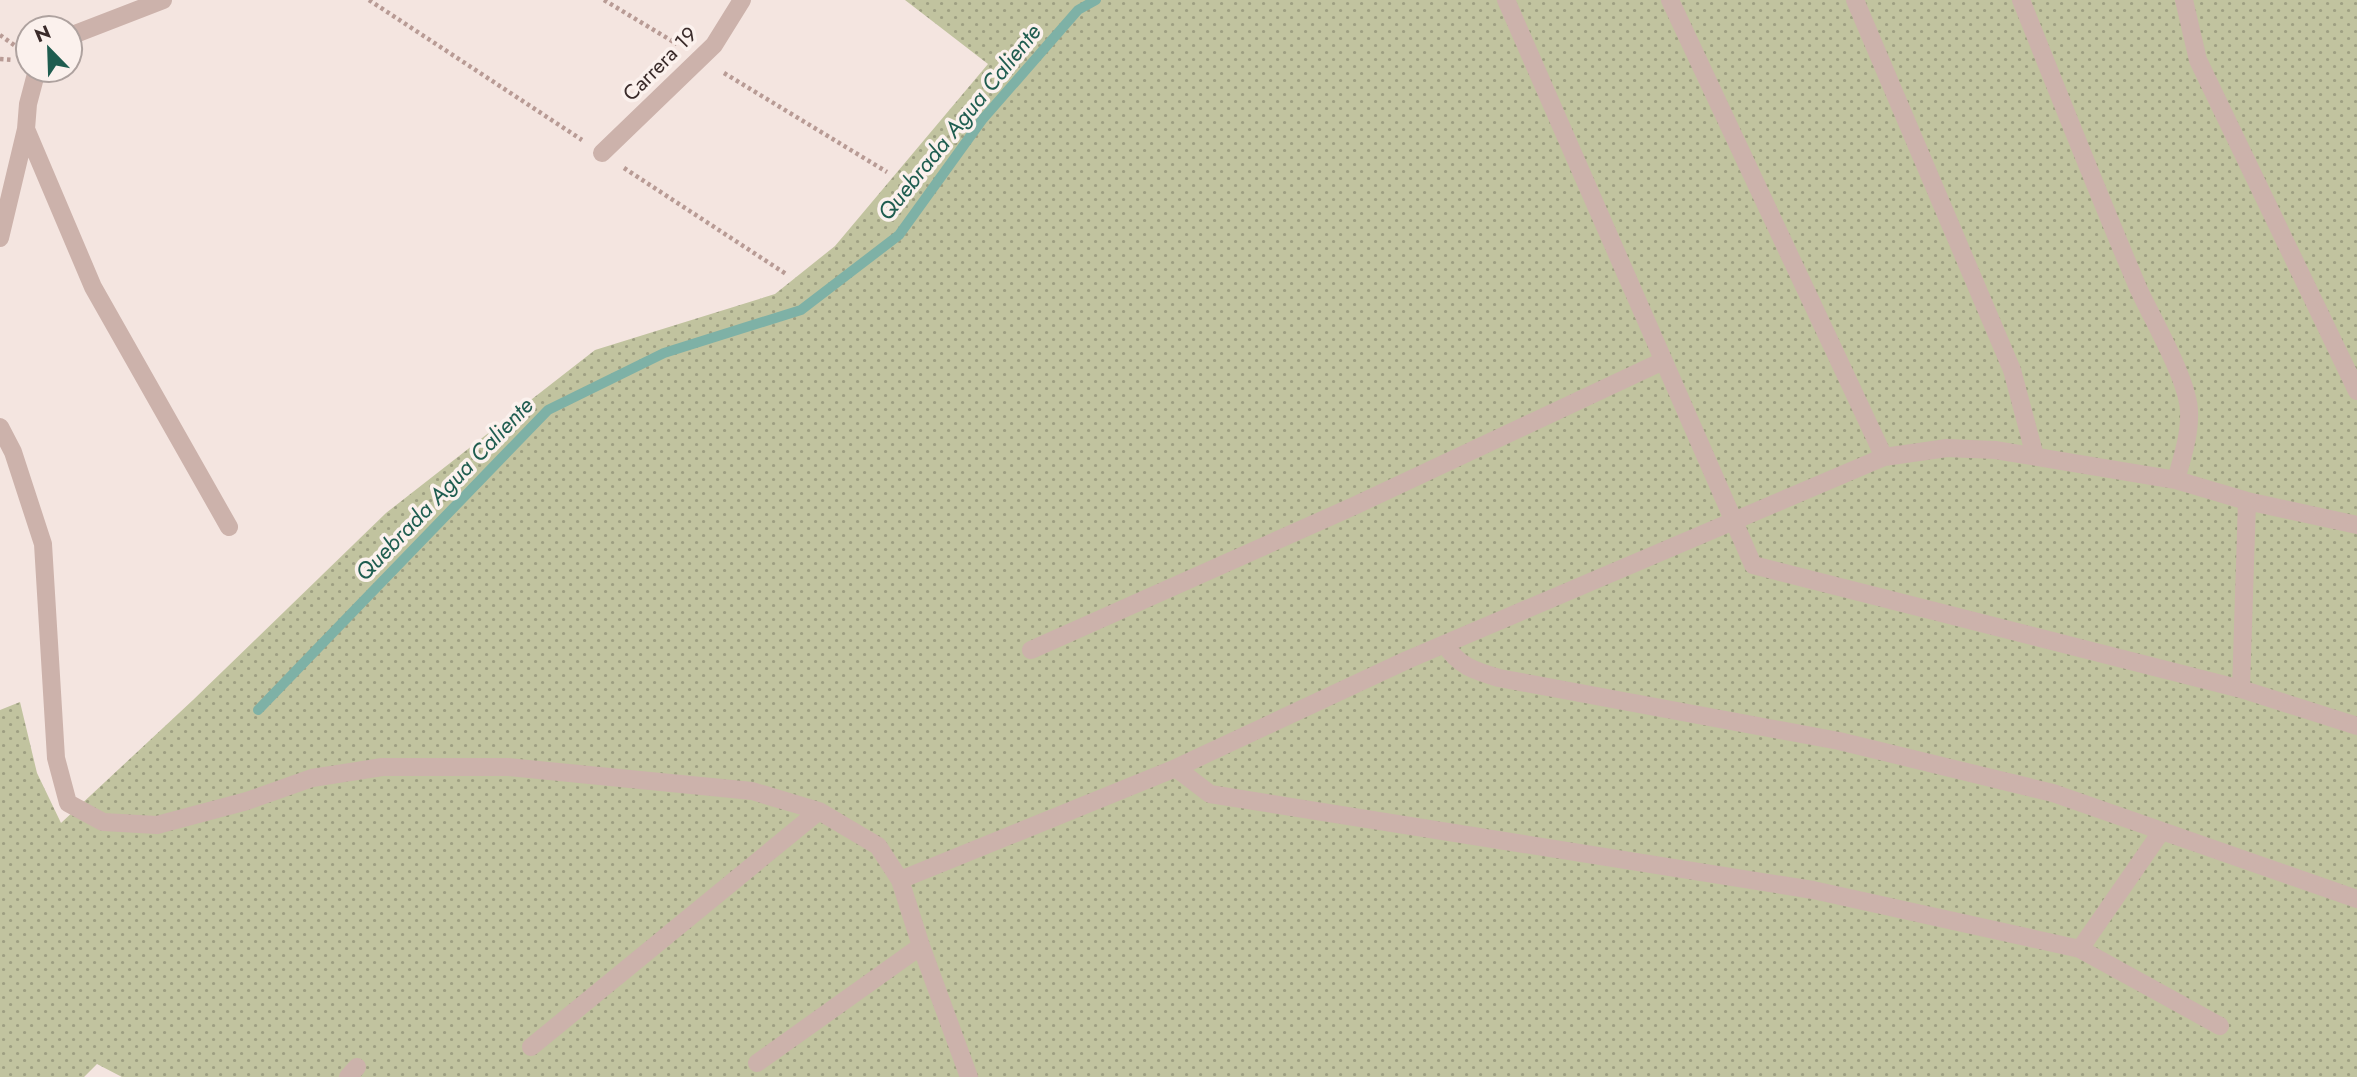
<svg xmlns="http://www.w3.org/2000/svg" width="2357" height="1077" viewBox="0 0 2357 1077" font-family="Jost,sans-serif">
	<defs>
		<pattern id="grass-dots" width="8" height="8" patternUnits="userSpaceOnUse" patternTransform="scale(1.75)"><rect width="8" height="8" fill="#c1c39f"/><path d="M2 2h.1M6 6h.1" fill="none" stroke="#9e9f82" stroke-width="1.8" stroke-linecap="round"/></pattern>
	</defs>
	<rect width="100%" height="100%" fill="#f4e5e0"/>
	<!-- grass -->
	<path fill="url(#grass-dots)" d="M905 0H2357V1077H122L97 1064 84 1077H0V710L20 702 37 773 61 823 193 700 386 513 595 350 775 294 835 246 988 64Z"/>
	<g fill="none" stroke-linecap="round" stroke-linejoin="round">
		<!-- stream -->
		<path stroke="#7eb1a6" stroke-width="10" d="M258 710 548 410 664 353 801 310 899 235 982 120 1078 10 1096 0"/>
		<!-- path -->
		<path stroke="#b89b95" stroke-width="4.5" stroke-dasharray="3.5 3.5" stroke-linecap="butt" d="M369 0 582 140
			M604 0 677 44
			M0 35 21 50
			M0 59 13 60
			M724 73 887 172
			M624 168 786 274"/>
		<!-- minor -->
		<path stroke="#ccb2ab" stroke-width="18" d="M1506 0 1753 565 2241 689 2357 726
			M1670 0 1884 457
			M1855 0 2012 370 2035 456
			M2021 0C2060 97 2098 194 2139 290 2153 320 2189 382 2189 412 2190 435 2182 458 2176 480
			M2184 0 2198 60 2357 391
			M70 36 163 0
			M26 129 93 287 229 527
			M602 153 714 45 742 0
			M0 238 26 129 28 104 37 70
			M0 427 13 452 43 544 56 758 68 803 103 822 157 825 247 801 312 778 382 767H508L752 791 819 811 878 846 900 880 921 946 969 1077
			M1445 644C1458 666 1475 671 1499 678L1839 741 2053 793 2357 899
			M1031 650 1354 506 1663 361
			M2241 689 2247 501
			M1176 768 1210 794 1813 890 2080 949 2220 1026
			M900 880 1176 768 1407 660 1884 457 1947 448 1995 450 2176 480 2247 501 2357 525
			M2080 949 2161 832
			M531 1047 819 811
			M757 1063 921 946
			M348 1077 357 1067"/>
	</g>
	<g text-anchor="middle" stroke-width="7" stroke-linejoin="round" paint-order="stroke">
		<!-- street labels -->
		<g font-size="21" fill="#3a2b2a" stroke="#fbf1ed">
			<text transform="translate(660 64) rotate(-45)" y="7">Carrera 19</text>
		</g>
		<!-- water labels -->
		<g font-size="23" font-style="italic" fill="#1f5d50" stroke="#fbf1ed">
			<text transform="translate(959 122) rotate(-51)" y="8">Quebrada Agua Caliente</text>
			<text transform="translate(444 489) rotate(-46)" y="8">Quebrada Agua Caliente</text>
		</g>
	</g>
	<!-- north arrow -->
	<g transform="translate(49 49) rotate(337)"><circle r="33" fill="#fbf1ed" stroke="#aea29f" stroke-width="2"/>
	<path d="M0-5L12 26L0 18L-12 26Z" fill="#1f5d50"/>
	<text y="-10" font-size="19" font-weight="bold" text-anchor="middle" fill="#3a2b2a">N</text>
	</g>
</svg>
